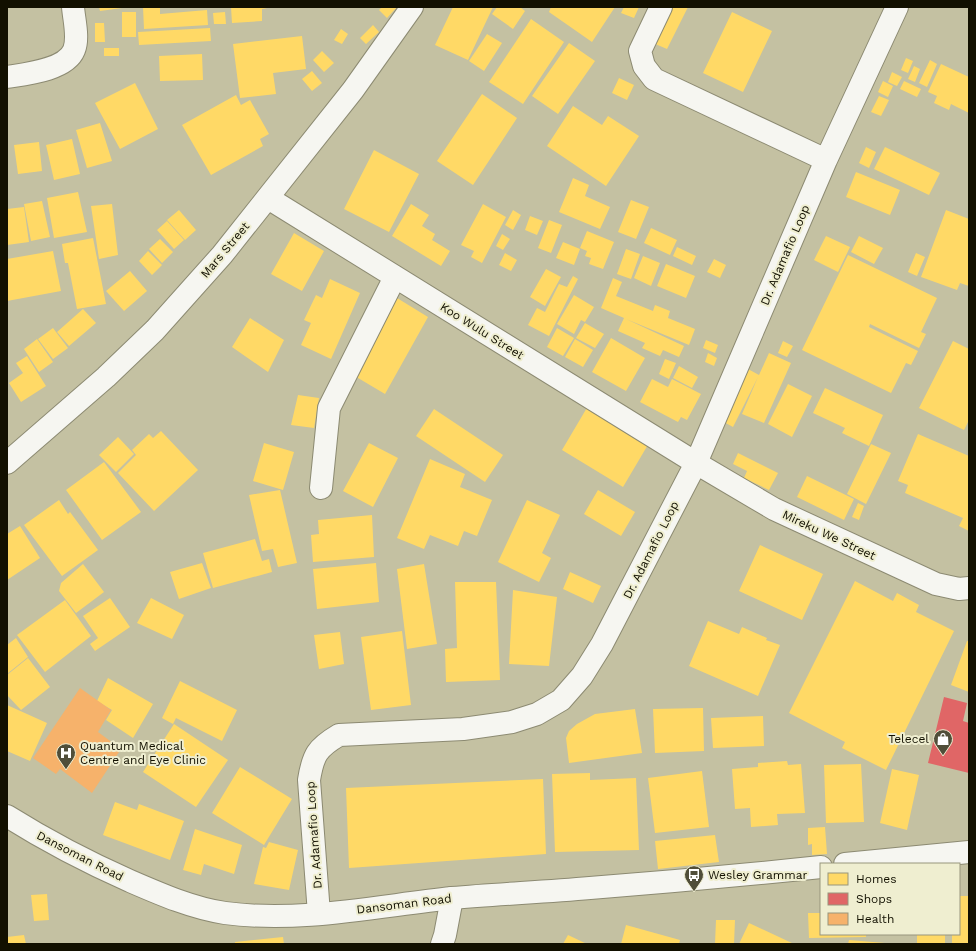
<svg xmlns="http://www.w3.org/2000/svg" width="976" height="951" viewBox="0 0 976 951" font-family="'Work Sans',sans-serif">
	<rect width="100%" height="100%" fill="#c4c1a2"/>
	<!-- homes -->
	<path fill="#ffd966" d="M99 7H122V8L100 11Z
		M143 7H160V14L207 10 208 25 144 29Z
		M231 7H267V8L262 9V21L232 23Z
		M382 7H397L387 18 379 10Z
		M453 7H493L468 60 435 45Z
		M497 7H520L525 11 513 29 492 14Z
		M551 7H615L592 42 549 12Z
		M624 7H639L634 18 621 13Z
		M671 7H688L667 49 653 43Z
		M122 12H136V37H122Z
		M225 12 226 24H214L213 13Z
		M732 12 772 31 743 92 703 73Z
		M531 19 564 42 523 104 489 82Z
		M95 23H104L105 42H95Z
		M373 25 379 32 366 44 360 38Z
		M210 28 211 41 139 45 138 32Z
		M341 29 348 34 342 44 334 40Z
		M487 34 502 43 484 71 469 61Z
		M302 36 306 69 273 73 276 94 240 98 233 44Z
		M569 43 595 61 558 114 532 96Z
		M104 48H119V56H104Z
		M322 51 334 63 324 72 313 60Z
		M202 54 203 80 160 81 159 56Z
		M906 58 913 61 908 73 901 70Z
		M930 60 937 64 927 87 919 83Z
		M941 64 969 77V113L951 104 949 110 934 103 937 96 928 92Z
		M914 66 920 69 915 82 908 79Z
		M312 71 322 83 312 91 302 79Z
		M892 72 902 77 897 86 888 82Z
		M619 78 634 85 627 100 612 93Z
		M883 81 893 86 888 97 878 92Z
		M904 81 921 89 917 97 900 89Z
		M135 83 158 129 120 149 95 103Z
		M482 94 517 118 473 185 437 161Z
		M236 95 241 105 250 100 269 134 260 139 263 146 211 175 182 125Z
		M879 96 889 100 881 116 871 112Z
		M573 106 602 125 608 116 639 136 606 186 547 146Z
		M100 123 112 161 87 168 76 130Z
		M72 139 80 174 54 180 46 145Z
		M39 142 42 171 18 174 14 145Z
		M866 147 876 152 869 168 859 163Z
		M885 147 940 173 929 195 874 169Z
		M374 150 419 174 389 232 344 209Z
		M856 172 900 190 890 215 846 197Z
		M573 178 589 185 585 196 610 207 600 229 559 212Z
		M78 192 87 232 54 238 47 198Z
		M631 200 649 207 636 239 618 232Z
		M42 201 50 237 31 241 24 204Z
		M112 204 118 255 99 259 91 206Z
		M411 204 429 215 422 226 435 234 432 240 450 251 441 266 392 236Z
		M483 204 506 217 482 263 471 257 474 251 461 245Z
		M24 207 29 242 7 245V209Z
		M179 210 196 230 185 240 167 220Z
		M513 210 521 215 513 230 505 225Z
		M946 210 969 219V286L960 283 957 290 921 277Z
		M530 216 543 221 537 235 525 230Z
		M549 220 562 225 551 253 538 248Z
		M167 221 184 240 174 249 157 230Z
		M651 228 677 240 670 255 644 243Z
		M587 231 614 242 603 269 589 264 591 258 585 256 587 251 580 248Z
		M294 233 324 251 302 291 271 274Z
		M502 234 510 239 503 250 496 246Z
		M826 236 850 247 838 272 814 260Z
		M859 236 883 248 874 264 851 252Z
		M93 238 106 304 77 309 68 263H65L62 244Z
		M160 239 173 252 162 263 149 249Z
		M563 242 580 249 574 265 556 258Z
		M677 247 696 256 692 265 673 256Z
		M626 249 640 254 631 279 617 274Z
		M53 251 61 291 7 301V259Z
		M148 251 162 265 152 275 139 261Z
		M505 253 517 260 511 271 499 265Z
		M916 253 925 257 917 276 908 272Z
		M848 255 937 298 921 332 926 334 919 348 870 324 869 327 918 351 911 365 906 363 891 393 802 350Z
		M643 256 660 263 651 286 634 278Z
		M714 259 726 265 720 278 707 272Z
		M666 264 695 276 686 298 657 286Z
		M546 269 561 277 545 306 530 297Z
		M130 271 147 291 124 311 106 291Z
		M573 276 578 279 549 336 528 325 537 308 545 312 559 284 567 287Z
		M613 278 622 282 616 296 653 311 655 305 670 311 668 318 695 329 689 345 626 319 684 346 679 357 663 350 660 356 642 348 645 343 618 331 624 318 601 308Z
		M330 279 360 293 331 359 301 345 311 323 304 320 316 295 322 298Z
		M574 295 594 307 585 322 581 320 574 334 557 324Z
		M397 298 428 317 385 394 353 375Z
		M83 309 96 323 69 346 57 332Z
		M250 318 284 340 268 372 232 347Z
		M585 323 604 334 595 348 576 338Z
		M53 328 68 348 53 359 38 339Z
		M557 328 574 338 563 356 547 347Z
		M611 338 645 358 626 391 592 372Z
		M37 339 53 362 39 372 24 349Z
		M575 339 593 350 583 367 565 357Z
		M706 340 718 345 715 353 703 348Z
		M783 341 793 346 787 357 778 353Z
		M953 341 969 349V420L964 430 919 408Z
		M708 353 717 358 714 366 705 362Z
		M769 353 791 363 764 423 742 414 758 377 733 427 722 421 748 369 759 375Z
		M27 356 46 386 21 402 9 383 23 373 16 363Z
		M665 359 676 363 669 379 659 374Z
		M679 366 698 377 692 388 673 378Z
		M652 379 668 387 672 379 701 394 687 420 681 417 678 422 640 402Z
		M788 384 812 396 792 437 768 424Z
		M825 388 883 415 869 446 842 433 845 428 813 413Z
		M298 395 319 398 314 428 291 425Z
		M588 406 649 443 623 487 562 450Z
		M434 409 503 455 485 482 416 436Z
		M161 431 198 470 154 511 118 473 136 455 132 450 149 434 153 438Z
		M918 434 969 456V531L959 526 963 518 905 493 908 485 898 481Z
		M118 437 134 454 116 472 99 455Z
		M264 443 294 452 283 490 253 481Z
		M369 443 398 458 373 507 343 491Z
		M871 444 891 453 866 504 847 494Z
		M738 453 778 473 769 490 744 478 747 471 733 464Z
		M430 459 465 474 460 487 492 500 477 536 464 531 458 546 430 535 424 549 397 538Z
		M104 462 141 512 102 540 66 490Z
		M807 476 854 499 844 520 797 497Z
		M280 490 297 563 278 567 273 549 262 551 249 495Z
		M598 490 635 512 621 536 584 514Z
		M59 500 68 514 70 512 98 550 62 576 24 525Z
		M527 500 560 515 542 553 551 558 539 582 498 562Z
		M858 503 864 506 859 520 852 517Z
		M372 515 374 557 313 562 311 535 319 534 318 520Z
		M20 526 40 558 7 580V534Z
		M255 539 262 561 269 559 272 572 213 588 203 553Z
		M760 545 823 574 802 620 739 591Z
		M202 563 211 588 179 599 170 572Z
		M376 563 379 602 317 609 313 569Z
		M83 564 104 592 76 613 59 591 61 583Z
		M424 564 437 644 407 649 397 569Z
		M570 572 601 586 593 603 563 589Z
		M855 581 893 601 897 593 919 605 916 612 954 631 886 770 842 748 845 742 789 713Z
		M455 582H496L500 680 446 682 445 649 457 648Z
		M513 590 557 597 549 666 509 664Z
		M110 598 130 627 95 651 90 644 98 638 83 616Z
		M151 598 184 615 172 639 137 623Z
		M65 600 91 636 45 672 17 635Z
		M708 621 739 634 742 627 767 638 766 640 780 645 758 696 689 666Z
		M402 631 411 705 371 710 361 637Z
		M340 632 344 664 319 669 314 635Z
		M16 638 28 657 7 674V645Z
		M967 641H969V692L951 685Z
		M28 658 50 687 21 710 7 695V675Z
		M108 678 153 704 133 738 106 720 112 710 97 701Z
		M180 681 237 710 222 741 176 718 173 724 162 718Z
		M7 705 47 723 30 761 7 751Z
		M703 708 704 751 655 753 653 709Z
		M635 709 642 753 569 763 566 738 569 731 577 724 595 714Z
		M763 716 764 746 713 748 711 718Z
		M174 724 228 760 196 807 143 772Z
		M787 761 788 765 801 764 805 813 777 814 778 825 751 827 750 808 735 809 732 769 758 767V763Z
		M861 764 864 822 826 823 824 765Z
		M240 767 292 799 264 845 212 813Z
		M892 769 919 775 907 830 880 823Z
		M702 771 709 827 655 833 648 778Z
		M590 773V780L636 778 639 850 555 852 552 774Z
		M543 779 546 854 349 868 346 788Z
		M115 802 137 810 139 804 184 821 170 860 103 835Z
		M825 827 827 854 812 855V844L808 845V828Z
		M195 829 242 845 234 874 204 864 201 875 183 870Z
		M715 835 719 862 658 869 655 841Z
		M269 842 298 850 289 890 254 884 263 847 266 848Z
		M47 894 49 920 34 921 31 895Z
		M959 896H969V944H952V934H959Z
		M808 913H821V934H866V937L809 938Z
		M716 920H735L734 944H715Z
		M749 923 794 944H739Z
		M626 925 680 940 679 944H621Z
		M917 934H945V944H917Z
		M24 935 26 944H7V937Z
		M568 935 587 944H563Z
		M283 937 284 944H235V942Z
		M849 940 885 943V944H848Z"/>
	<!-- shops -->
	<path fill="#e06666" d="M944 697 967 703 963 721 969 723V773L928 763Z"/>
	<!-- health -->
	<path fill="#f6b26b" d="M80 688 111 710 98 732 121 749 92 793 60 769 56 774 33 758Z"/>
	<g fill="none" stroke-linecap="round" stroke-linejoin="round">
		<!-- street casing -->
		<g stroke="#8c8a72" stroke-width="24">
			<path id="street" d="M661 7 640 51 644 66 654 79 826 160
				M7 77C26 74 66 70 74 50 79 38 74 20 73 7
				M268 198 696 463 774 509 936 584 959 589 969 588
				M321 488 329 408 395 277
				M319 914 309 780C313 755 317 748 339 735L463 729 512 722 537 714 561 700 582 676 602 644 696 463 826 160 897 7
				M442 944 445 935 452 898"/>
		</g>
		<!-- secondary casing -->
		<g stroke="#8c8a72" stroke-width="24">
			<path id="secondary" d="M7 463 106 377 155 330 222 255 353 90 412 7
				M7 816C47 841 87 862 130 881 160 894 192 908 225 913 301 923 377 906 452 898 498 894 544 892 590 888 667 882 744 875 821 867
				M845 864 969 852"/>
		</g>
		<!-- street -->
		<use href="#street" stroke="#f6f6f1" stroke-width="22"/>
		<!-- secondary -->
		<use href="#secondary" stroke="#f6f6f1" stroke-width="22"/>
	</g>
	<!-- icons -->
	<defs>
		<g id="shop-pin" transform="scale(1)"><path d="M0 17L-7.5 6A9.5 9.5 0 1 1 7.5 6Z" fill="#504e39" stroke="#efeed0"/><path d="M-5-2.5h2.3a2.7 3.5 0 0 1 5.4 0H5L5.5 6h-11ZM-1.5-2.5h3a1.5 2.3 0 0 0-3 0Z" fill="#fff"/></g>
		<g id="hospital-pin" transform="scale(1)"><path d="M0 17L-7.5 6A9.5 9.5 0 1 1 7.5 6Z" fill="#504e39" stroke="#efeed0"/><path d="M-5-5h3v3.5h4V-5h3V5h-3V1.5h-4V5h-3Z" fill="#fff"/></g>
		<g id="bus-pin" transform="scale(1)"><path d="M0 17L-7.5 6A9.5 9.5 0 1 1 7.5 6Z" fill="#504e39" stroke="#efeed0"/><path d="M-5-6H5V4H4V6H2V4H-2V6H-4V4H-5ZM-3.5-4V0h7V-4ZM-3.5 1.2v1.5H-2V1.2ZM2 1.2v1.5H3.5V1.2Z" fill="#fff"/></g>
	</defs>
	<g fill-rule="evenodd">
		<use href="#shop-pin" x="943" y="739"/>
		<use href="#hospital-pin" x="66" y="753"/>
		<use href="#bus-pin" x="694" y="875"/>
	</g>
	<g text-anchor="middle" stroke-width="4" stroke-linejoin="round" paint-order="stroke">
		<!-- street labels -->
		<g font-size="12" fill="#121000" stroke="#efeed0">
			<text transform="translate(225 250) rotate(-50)" y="4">Mars Street</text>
			<text transform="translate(785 255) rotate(-67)" y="4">Dr. Adamafio Loop</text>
			<text transform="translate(482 331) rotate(32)" y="4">Koo Wulu Street</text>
			<text transform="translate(829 535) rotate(25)" y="4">Mireku We Street</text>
			<text transform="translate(651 550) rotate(-63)" y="4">Dr. Adamafio Loop</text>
			<text transform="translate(314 835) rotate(-94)" y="4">Dr. Adamafio Loop</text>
			<text transform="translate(80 856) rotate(27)" y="4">Dansoman Road</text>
			<text transform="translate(404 904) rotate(-7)" y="4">Dansoman Road</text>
		</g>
		<!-- poi labels -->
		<g font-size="12" fill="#121000" stroke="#efeed0" text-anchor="start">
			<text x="929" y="743" text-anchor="end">Telecel</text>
			<text x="80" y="750">Quantum Medical<tspan x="80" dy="14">Centre and Eye Clinic</tspan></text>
			<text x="708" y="879">Wesley Grammar</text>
		</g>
	</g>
	<!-- border -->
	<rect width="976" height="951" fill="none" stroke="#121000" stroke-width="16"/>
	<!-- legend -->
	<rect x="820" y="863" width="140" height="72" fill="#efeed0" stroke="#97957d"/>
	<rect x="828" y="873" width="20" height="12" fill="#ffd966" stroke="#97957d"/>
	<text x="856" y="883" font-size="12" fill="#121000">Homes</text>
	<rect x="828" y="893" width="20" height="12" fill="#e06666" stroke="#97957d"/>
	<text x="856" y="903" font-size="12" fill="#121000">Shops</text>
	<rect x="828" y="913" width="20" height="12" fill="#f6b26b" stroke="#97957d"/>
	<text x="856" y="923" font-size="12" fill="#121000">Health</text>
</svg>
